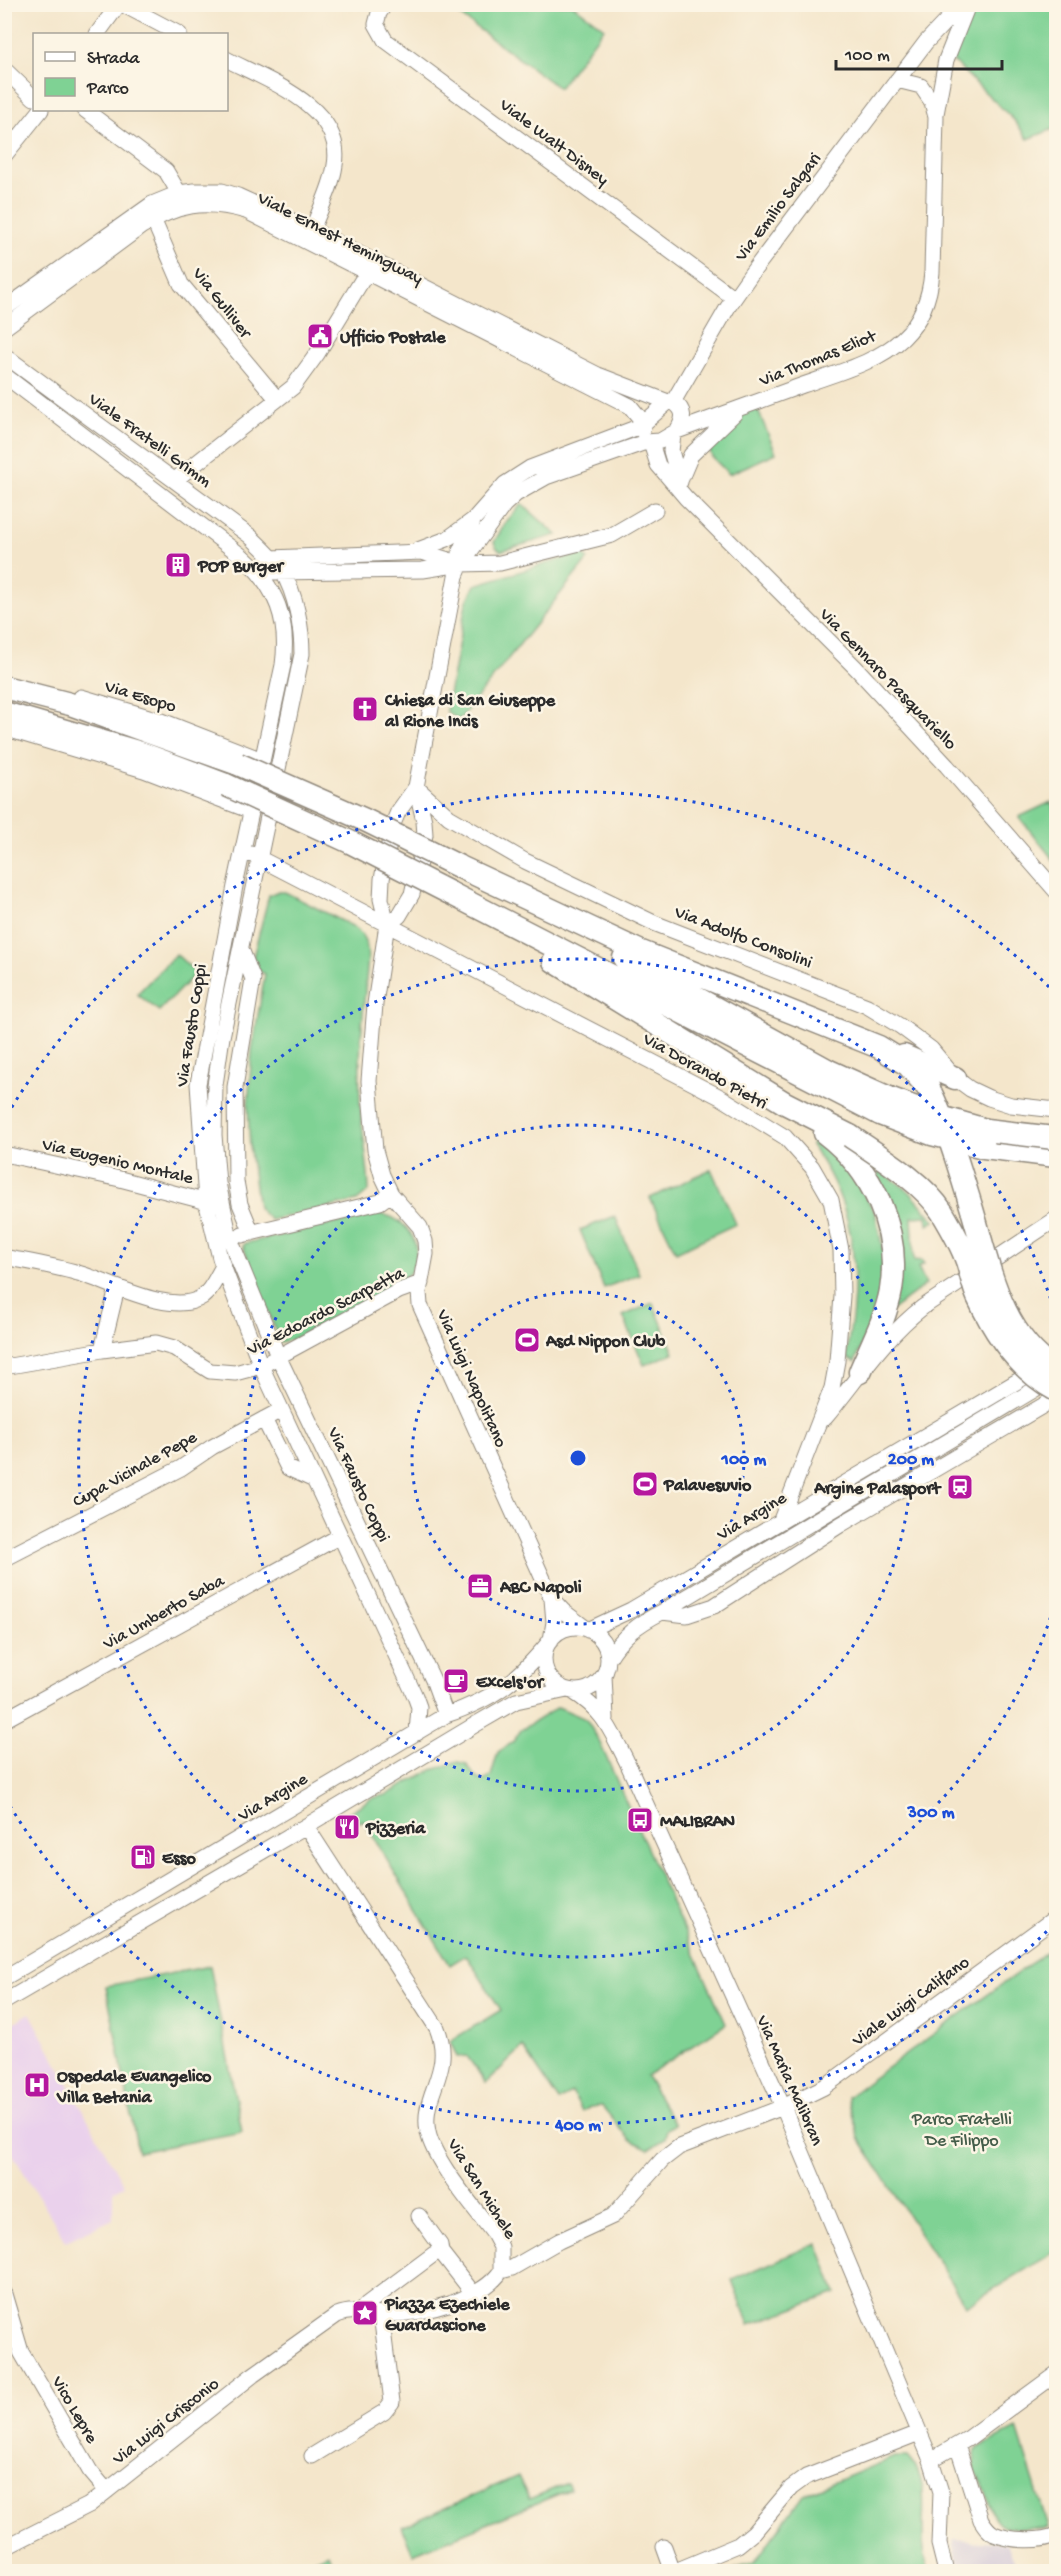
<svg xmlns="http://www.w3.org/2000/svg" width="1061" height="2576" viewBox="0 0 1061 2576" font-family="'Gochi Hand',sans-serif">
	<rect width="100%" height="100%" fill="#fcf5e5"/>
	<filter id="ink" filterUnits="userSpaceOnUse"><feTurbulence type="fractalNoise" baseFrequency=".0167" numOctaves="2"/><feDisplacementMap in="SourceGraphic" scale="12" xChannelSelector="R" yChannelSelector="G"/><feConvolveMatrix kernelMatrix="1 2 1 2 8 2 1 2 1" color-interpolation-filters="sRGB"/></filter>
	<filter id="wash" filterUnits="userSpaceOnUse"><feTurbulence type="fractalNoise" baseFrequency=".008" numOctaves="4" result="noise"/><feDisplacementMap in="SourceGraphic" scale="24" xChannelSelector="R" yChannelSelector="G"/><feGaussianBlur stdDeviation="1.35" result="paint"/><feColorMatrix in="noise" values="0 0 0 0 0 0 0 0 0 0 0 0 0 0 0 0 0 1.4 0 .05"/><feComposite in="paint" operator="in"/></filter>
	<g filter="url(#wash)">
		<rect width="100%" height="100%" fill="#f4e6cb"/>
		<!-- built -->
		<path fill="#ead1ec" d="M30 2013 124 2186 113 2191V2219L66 2241 5 2142V2028Z"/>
		<!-- industrial -->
		<path fill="#cabfd6" d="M953 2540 1007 2544 1019 2571H959Z"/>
		<!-- green -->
		<path fill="#7fd294" stroke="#557e60" stroke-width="1.5" d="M446 5H573L604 28 559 88Z
			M977 5H1056V128L1028 139 1014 120 952 60 967 22Z
			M757 408 776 453 729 474 712 457 706 441 726 418Z
			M522 504 557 535 501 551 496 547 494 542 506 522Z
			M581 553 588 559 459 720 446 711 466 603 475 585Z
			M1051 802 1056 813V863L1019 817Z
			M276 892H285L354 927C368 937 369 953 367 969 363 1014 358 1058 360 1103 362 1132 368 1161 369 1191L357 1201 270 1220 258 1208 250 1151 248 1106 252 1050 265 974 259 971 253 957 269 895Z
			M176 954 196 973 159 1011 137 994Z
			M819 1136 836 1150 875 1212 884 1256 878 1305 855 1362 847 1358C847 1341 852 1325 853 1308 858 1245 848 1196 811 1145Z
			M711 1169 736 1224 676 1252 650 1198Z
			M881 1171 909 1191 935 1221 928 1225 927 1216 912 1217 914 1260 922 1261 924 1264 918 1267 926 1284 892 1310 877 1174Z
			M378 1214C405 1216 425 1243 412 1269 409 1275 403 1279 399 1283L291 1340 280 1342 243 1246 246 1243Z
			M615 1216 639 1274 604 1288 580 1230Z
			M653 1303 674 1353 644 1365 623 1316Z
			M558 1707 586 1719 599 1741 726 2024 646 2076 675 2125 667 2129 665 2139 649 2149 630 2140 602 2106 590 2107 582 2112 572 2092 559 2101 523 2047 486 2083 467 2056 457 2057 450 2041 501 2010 466 1955 450 1965 363 1820 355 1824 348 1813 372 1798 386 1795 432 1770 458 1762 466 1764 476 1778 484 1781 491 1776 498 1752 512 1743 521 1730Z
			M1056 1945V2251L966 2306 860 2140 847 2097Z
			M210 1966 242 2132 138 2152 106 1986Z
			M817 2243 836 2293 749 2325 732 2280Z
			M1017 2428 1048 2527C1037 2529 1027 2529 1015 2528 989 2527 993 2508 984 2488 975 2468 972 2473 976 2449Z
			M894 2457H908C930 2479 922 2512 923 2539 923 2550 926 2561 929 2571H733L754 2563 803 2495Z
			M518 2476 529 2499 568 2483 571 2489 413 2554 402 2527Z
			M328 2553 334 2568 326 2571H286Z"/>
	</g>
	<g filter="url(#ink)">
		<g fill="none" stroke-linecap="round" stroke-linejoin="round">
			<!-- minor casing -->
			<g stroke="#90887b" stroke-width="17">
				<path id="minor" d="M122 4 179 34
					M385 4 379 13 376 24 385 40 734 298
					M97 34 119 4
					M226 59C266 80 345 107 335 165 332 187 320 209 312 230
					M4 69 34 98
					M85 110 166 171 179 193
					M936 114 946 60 968 5
					M4 156 41 110
					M153 219 181 284 277 399
					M4 309 152 204 179 193 194 191H222L238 196 312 230 598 375 668 402
					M4 328 142 226C178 204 204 199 246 211L630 406 644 423
					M4 355 250 536C261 547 274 558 282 571 296 594 302 628 302 654L222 1037 215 1085 214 1135 218 1183 230 1239 278 1356 434 1682 446 1715
					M4 375 243 557C277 587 289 621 283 665L235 886 198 1084 206 1201 220 1258 261 1366 415 1696 419 1707 417 1733
					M673 402 728 307 751 274 926 42 962 4
					M673 402C686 410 684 419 677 431
					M642 431 644 423 668 402H673
					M673 435 671 451 680 482
					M651 443 658 465 686 498 856 668 947 766 1056 891
					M175 480 293 387 317 354 367 272
					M680 481 691 455 735 413
					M418 550 447 539 473 520
					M461 561 460 551 474 519 505 484 530 468 641 426
					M266 562 271 558 422 552 458 563
					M273 572 423 570 461 564 500 563 612 535 655 510
					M81 697 162 721 262 760
					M4 728 144 770 251 811
					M416 787 398 812 393 824 382 879 381 899 387 924 375 1004 369 1081 375 1150 382 1175 391 1194 420 1227 425 1241 426 1254 419 1292 420 1305 552 1599 554 1622 551 1640
					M417 788 449 817 525 861 654 923 867 1006 900 1026 931 1049 955 1078 970 1089 989 1098 1011 1105 1056 1110
					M251 854 722 1098 785 1137 812 1167 831 1200 841 1250 842 1296 837 1361 832 1388 781 1520
					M387 924 399 916 412 894 425 835 424 821 416 787 456 576 461 564 504 505 516 494 546 477 646 442 660 441 677 431C719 416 761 400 803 385 836 373 877 363 903 338 922 320 930 297 932 272L936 117 932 102 921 86 897 80
					M241 949 253 979 235 1087 236 1181 240 1204 252 1233
					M4 1154 120 1179 215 1204
					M242 1235 380 1202 391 1194
					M4 1257C29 1262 54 1266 78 1273 108 1281 172 1317 202 1297 212 1290 217 1276 223 1266
					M102 1350 117 1288
					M4 1367 102 1350 156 1343 174 1348 210 1371 235 1373 261 1366 399 1291 421 1283
					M825 1418C857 1380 883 1338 923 1307L1056 1219
					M264 1419 288 1468 314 1480
					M4 1559 181 1468 212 1447 281 1410
					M552 1599 563 1611 588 1630
					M662 1612 687 1615 714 1606 840 1525 1056 1398
					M544 1659a32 32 0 1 1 64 0a32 32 0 1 1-64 0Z
					M588 1630 631 1610 1038 1369
					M608 1659C622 1636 638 1624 662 1612L1052 1379
					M604 1675 606 1719
					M572 1691C604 1711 609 1727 626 1760L783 2107 931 2460 941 2492 939 2544 946 2572
					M4 1720 340 1536
					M4 1978 446 1715C496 1698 518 1680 551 1640
					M4 2002 306 1826 478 1723 516 1701 567 1690
					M419 2216 440 2245 441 2252 473 2293
					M501 2271 512 2268 559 2241 613 2216 662 2160 679 2147 783 2107 824 2087 1056 1917
					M4 2294 21 2352 90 2471 107 2491
					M361 2311 367 2304 434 2254
					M957 2445 981 2520C985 2526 988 2531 994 2534 1010 2541 1041 2542 1056 2535
					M312 2456 384 2412 392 2402 381 2314
					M931 2460 969 2438 1056 2374
					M664 2547 673 2572 738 2545 754 2532 791 2488 806 2477 919 2433
					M4 2548 89 2505 253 2375 337 2315C354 2308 369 2314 387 2314 420 2315 482 2300 501 2271V2247L494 2234C475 2208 434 2162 428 2132 420 2094 455 2072 437 2028L306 1826"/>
			</g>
			<!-- highway casing -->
			<g stroke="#90887b" stroke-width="25">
				<path id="highway" d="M4 687 70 704 238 764
					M4 713 141 753 226 785
					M460 867 639 951 879 1047 908 1065 929 1089
					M450 893 880 1114
					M624 958 829 1071 889 1098
					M554 961 785 1103 850 1136
					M904 1056 955 1078
					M825 1133C872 1169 901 1229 891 1290 886 1318 871 1346 860 1372
					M984 1147 1056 1156"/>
			</g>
			<!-- minor -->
			<use href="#minor" stroke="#fff" stroke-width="15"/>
			<!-- highway -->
			<use href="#highway" stroke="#fff" stroke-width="22"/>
			<!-- highway-bridge casing -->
			<g stroke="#90887b" stroke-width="25" stroke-linecap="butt">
				<path id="highway-bridge" d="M238 764 365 820 460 867
					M226 785 350 842 450 893
					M929 1089C947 1126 959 1167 971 1206 989 1265 1000 1335 1056 1370
					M889 1098 937 1116 986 1130 1054 1138
					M880 1114 932 1134 984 1147
					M850 1136C879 1156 923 1182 942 1212 951 1227 961 1244 967 1261 971 1273 973 1286 978 1297 995 1334 1020 1370 1056 1390"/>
			</g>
			<!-- highway-bridge -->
			<use href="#highway-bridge" stroke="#fff" stroke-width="22"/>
		</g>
	</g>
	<!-- distance rings -->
	<g fill="none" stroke="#1d4ed8" stroke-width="3" stroke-dasharray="3 6">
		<circle cx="578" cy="1458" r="166"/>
		<circle cx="578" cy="1458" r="333"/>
		<path d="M1056 1600A499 499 0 1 1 1056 1316"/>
		<path d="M1053 1925A666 666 0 0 1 7 1801M7 1115A666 666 0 0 1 1053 991"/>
	</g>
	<!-- icons -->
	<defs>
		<g id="civic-square" transform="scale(1.35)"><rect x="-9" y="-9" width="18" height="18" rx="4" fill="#b5179e" stroke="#fcf5e5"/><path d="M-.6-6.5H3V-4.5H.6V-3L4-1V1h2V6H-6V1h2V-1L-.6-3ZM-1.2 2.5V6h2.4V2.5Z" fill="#fff"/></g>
		<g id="building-square" transform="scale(1.35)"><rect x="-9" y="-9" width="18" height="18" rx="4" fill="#b5179e" stroke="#fcf5e5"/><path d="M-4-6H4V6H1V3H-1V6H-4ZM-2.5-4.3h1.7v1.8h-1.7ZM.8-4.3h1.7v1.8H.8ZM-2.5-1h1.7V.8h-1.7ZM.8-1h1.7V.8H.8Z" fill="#fff"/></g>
		<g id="church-square" transform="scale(1.35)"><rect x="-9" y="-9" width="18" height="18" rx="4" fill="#b5179e" stroke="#fcf5e5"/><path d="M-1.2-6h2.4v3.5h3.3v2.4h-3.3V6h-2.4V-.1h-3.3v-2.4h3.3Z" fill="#fff"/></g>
		<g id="stadium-square" transform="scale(1.35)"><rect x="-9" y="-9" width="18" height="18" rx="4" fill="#b5179e" stroke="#fcf5e5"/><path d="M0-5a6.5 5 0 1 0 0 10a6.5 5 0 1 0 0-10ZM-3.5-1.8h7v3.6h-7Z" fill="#fff"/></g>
		<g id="station-square" transform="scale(1.35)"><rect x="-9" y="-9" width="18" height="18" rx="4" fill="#b5179e" stroke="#fcf5e5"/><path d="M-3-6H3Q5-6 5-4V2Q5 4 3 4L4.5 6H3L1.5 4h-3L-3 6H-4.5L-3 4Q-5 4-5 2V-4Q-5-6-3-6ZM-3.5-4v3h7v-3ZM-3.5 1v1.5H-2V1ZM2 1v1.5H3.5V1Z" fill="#fff"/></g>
		<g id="office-square" transform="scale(1.35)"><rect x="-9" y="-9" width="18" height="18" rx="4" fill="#b5179e" stroke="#fcf5e5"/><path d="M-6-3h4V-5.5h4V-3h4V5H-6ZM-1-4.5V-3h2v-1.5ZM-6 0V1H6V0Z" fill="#fff"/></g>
		<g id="cafe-square" transform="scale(1.35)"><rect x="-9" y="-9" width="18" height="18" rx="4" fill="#b5179e" stroke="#fcf5e5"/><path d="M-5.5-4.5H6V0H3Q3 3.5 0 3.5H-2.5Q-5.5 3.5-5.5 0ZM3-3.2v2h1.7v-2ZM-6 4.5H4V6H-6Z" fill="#fff"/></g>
		<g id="bus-square" transform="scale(1.35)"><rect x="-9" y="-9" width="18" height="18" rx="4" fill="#b5179e" stroke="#fcf5e5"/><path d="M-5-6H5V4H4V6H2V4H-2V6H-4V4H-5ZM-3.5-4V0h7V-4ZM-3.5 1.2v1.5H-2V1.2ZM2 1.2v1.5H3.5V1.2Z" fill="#fff"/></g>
		<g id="restaurant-square" transform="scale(1.35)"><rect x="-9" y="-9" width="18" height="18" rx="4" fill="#b5179e" stroke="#fcf5e5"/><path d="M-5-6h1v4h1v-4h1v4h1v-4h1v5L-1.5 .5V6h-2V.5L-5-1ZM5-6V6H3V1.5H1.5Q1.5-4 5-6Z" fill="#fff"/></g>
		<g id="fuel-square" transform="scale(1.35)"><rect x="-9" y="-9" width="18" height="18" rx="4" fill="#b5179e" stroke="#fcf5e5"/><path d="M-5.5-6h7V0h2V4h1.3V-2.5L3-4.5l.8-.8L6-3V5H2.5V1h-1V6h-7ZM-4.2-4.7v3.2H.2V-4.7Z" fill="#fff"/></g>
		<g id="hospital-square" transform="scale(1.35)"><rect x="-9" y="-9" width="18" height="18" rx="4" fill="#b5179e" stroke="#fcf5e5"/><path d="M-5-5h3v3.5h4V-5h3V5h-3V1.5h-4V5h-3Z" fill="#fff"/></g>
		<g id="sight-square" transform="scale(1.35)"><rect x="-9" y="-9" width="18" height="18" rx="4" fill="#b5179e" stroke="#fcf5e5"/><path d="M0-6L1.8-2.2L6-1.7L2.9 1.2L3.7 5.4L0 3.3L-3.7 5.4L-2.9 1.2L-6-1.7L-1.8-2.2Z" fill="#fff"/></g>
	</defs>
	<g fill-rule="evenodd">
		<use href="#civic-square" x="320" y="336"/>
		<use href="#building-square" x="178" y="565"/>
		<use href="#church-square" x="365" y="709"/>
		<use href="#stadium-square" x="527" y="1340"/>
		<use href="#stadium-square" x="645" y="1484"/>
		<use href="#station-square" x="960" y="1487"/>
		<use href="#office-square" x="480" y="1586"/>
		<use href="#cafe-square" x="456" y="1681"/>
		<use href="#bus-square" x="640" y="1820"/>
		<use href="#restaurant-square" x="347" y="1827"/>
		<use href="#fuel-square" x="143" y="1857"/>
		<use href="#hospital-square" x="37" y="2085"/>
		<use href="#sight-square" x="365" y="2313"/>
	</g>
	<g text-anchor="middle" stroke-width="5" stroke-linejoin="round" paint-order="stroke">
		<!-- street labels -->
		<g font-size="18" fill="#2b2b2b" stroke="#fcf5e5">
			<text transform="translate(555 141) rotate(37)" y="6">Viale Walt Disney</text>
			<text transform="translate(777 206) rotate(-53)" y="6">Via Emilio Salgari</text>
			<text transform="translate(341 237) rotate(27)" y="6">Viale Ernest Hemingway</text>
			<text transform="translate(223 302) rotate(52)" y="6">Via Gulliver</text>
			<text transform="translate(817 357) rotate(-22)" y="6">Via Thomas Eliot</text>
			<text transform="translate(151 439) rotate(36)" y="6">Viale Fratelli Grimm</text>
			<text transform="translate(889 678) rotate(46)" y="6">Via Gennaro Pasquariello</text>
			<text transform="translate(141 695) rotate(17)" y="6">Via Esopo</text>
			<text transform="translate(744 936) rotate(21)" y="6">Via Adolfo Consolini</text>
			<text transform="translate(190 1025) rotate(-81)" y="6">Via Fausto Coppi</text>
			<text transform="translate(706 1070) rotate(29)" y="6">Via Dorando Pietri</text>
			<text transform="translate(118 1160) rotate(13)" y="6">Via Eugenio Montale</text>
			<text transform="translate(325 1310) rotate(-27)" y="6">Via Edoardo Scarpetta</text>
			<text transform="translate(473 1378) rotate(66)" y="6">Via Luigi Napolitano</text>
			<text transform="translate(134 1468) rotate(-29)" y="6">Cupa Vicinale Pepe</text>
			<text transform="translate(360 1484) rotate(65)" y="6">Via Fausto Coppi</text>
			<text transform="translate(751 1515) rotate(-31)" y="6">Via Argine</text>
			<text transform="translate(163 1611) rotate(-29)" y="6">Via Umberto Saba</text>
			<text transform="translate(272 1796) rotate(-31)" y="6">Via Argine</text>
			<text transform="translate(910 2000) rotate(-36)" y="6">Viale Luigi Califano</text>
			<text transform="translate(791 2080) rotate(66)" y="6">Via Maria Malibran</text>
			<text transform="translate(483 2188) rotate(58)" y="6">Via San Michele</text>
			<text transform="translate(76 2409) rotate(60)" y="6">Vico Lepre</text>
			<text transform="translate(165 2420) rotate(-38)" y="6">Via Luigi Crisconio</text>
		</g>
		<!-- poi labels -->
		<g font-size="18" font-weight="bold" fill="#2b2b2b" stroke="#fcf5e5" text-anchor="start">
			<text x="340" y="342">Ufficio Postale</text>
			<text x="198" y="571">POP Burger</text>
			<text x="385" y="705">Chiesa di San Giuseppe<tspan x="385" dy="21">al Rione Incis</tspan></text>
			<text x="546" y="1346">Asd Nippon Club</text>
			<text x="664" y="1490">Palavesuvio</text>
			<text x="940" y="1493" text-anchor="end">Argine Palasport</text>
			<text x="500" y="1592">ABC Napoli</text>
			<text x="476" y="1687">Excels'or</text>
			<text x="660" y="1826">MALIBRAN</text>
			<text x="366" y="1833">Pizzeria</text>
			<text x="162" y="1863">Esso</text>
			<text x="57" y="2081">Ospedale Evangelico<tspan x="57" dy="21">Villa Betania</tspan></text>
			<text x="385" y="2309">Piazza Ezechiele<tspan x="385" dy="21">Guardascione</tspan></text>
		</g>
		<!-- park labels -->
		<g font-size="18" fill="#445d4a" stroke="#fcf5e5">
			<text x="962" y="2124">Parco Fratelli<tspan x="962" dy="21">De Filippo</tspan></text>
		</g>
	</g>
	<circle cx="578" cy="1458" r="9" fill="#1d4ed8" stroke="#fcf5e5" stroke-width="3"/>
	<g font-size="18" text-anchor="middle" font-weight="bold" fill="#1d4ed8" stroke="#fcf5e5" stroke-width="5" stroke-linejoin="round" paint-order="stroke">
		<text x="744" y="1464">100 m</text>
		<text x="911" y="1464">200 m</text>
		<text x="931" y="1817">300 m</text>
		<text x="578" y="2130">400 m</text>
	</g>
	<!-- margin -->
	<rect width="1061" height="2576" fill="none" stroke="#fcf5e5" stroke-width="24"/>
	<!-- legend -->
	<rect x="33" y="33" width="195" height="78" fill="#fcf5e5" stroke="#a8a49b" stroke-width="1.5"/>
	<rect x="45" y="52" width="30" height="9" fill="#ffffff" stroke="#a8a49b" stroke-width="1.5"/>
	<text x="87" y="63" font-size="18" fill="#2b2b2b">Strada</text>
	<rect x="45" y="78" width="30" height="18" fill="#7fd294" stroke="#a8a49b" stroke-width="1.5"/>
	<text x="87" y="93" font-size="18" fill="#2b2b2b">Parco</text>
	<!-- scale -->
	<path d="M836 60v9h166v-9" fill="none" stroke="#2b2b2b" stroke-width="3"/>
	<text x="845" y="60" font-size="18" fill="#2b2b2b" stroke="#fcf5e5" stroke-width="4.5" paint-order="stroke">100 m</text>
</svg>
